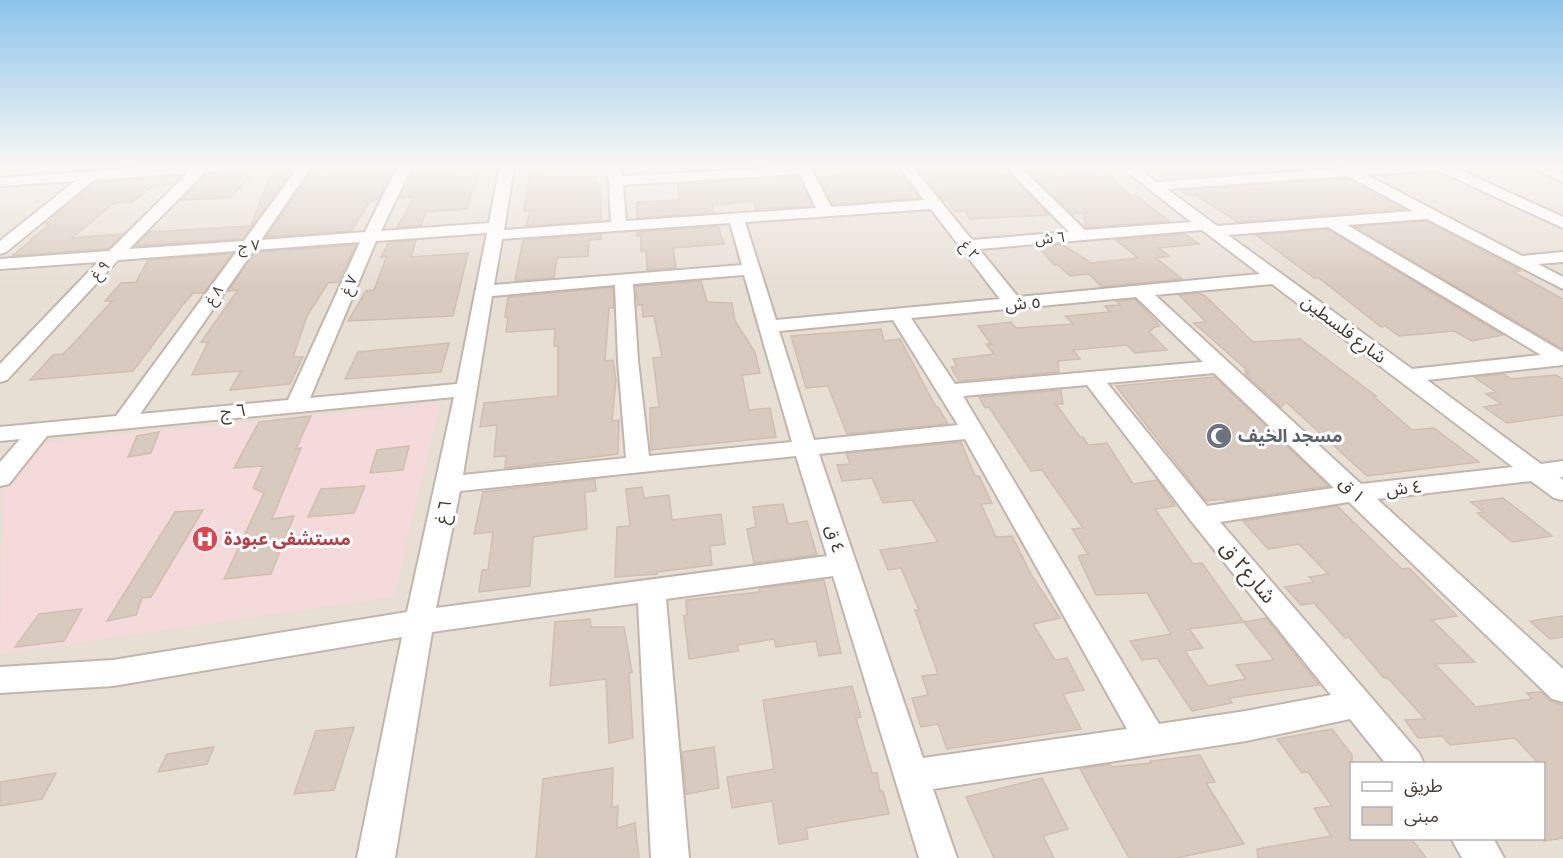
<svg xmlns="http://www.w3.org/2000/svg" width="1563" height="858" viewBox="0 0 1563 858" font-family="'Roboto Condensed','Noto Sans Arabic',sans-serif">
	<rect width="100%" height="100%" fill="#f3ede6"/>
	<!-- residential -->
	<path fill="#e7ded4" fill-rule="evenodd" d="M0 166H1563V858H0ZM1352 764H1544V838H1352Z"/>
	<!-- medical -->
	<path fill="#f4dada" d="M440 403 394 597 0 654 3 488 38 443Z"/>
	<!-- building -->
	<path fill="#d8cabf" stroke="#d0beaf" stroke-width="1.5" fill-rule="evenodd" d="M234 166 259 168 230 198 182 200 206 174 226 172Z
		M325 166H395L379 199 370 201 351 231 266 237 311 171H322Z
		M414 166 467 168 483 167 471 193 467 209 426 212 421 226 397 228 414 197 399 198Z
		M837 166H897L920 198 832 205 818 177 842 175Z
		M915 166H990L1000 176 1010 175 1049 215 970 219 965 211 955 212 947 200H943Z
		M1054 166 1099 167 1131 196 1136 195 1169 221 1086 228 1083 213 1071 214 1030 173 1059 171Z
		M1148 166H1316L1318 168 1165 179Z
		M566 167 567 170 590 169 588 174H595L596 183H600L601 221 526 226 530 211H524L530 172Z
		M291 173 243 239 135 246 149 232 251 226 271 174Z
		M182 176 173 184 153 186 132 202 114 203 72 238 123 234 108 249 12 256 33 239 30 240 50 224H46L95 182Z
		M784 177 799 178 813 206 756 209 753 201 712 205 714 213 637 218V202L679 200 678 184Z
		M1348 178 1405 209 1238 222 1195 195H1187L1180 190Z
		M1427 221 1521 271H1512L1563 299V349L1354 227Z
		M718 226 724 244 673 248 676 268 647 270 646 251H641V236H637V232Z
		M1327 229 1503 335 1472 341 1454 331 1399 336 1385 326 1381 327 1319 278H1314L1256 235Z
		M601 234V239L589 240 588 256 557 258 554 278 515 281 523 240Z
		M1185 234 1199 244 1159 248 1169 256 1156 258 1182 279 1102 287 1089 274 1070 276 1058 265H1054L1038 246 1062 244 1091 263 1138 258 1116 240Z
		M416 240 411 257 468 253 453 316 348 321 366 291 374 290 387 256 381 257 389 242Z
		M356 245 338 282 328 283 307 316 293 357H303L290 384 230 390 241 371 192 375 208 342H201L238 290 228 291 255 252Z
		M232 254 204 293H193L182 306 133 371 30 380 53 355 63 354 74 343 112 301H105L121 283 136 282 148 260Z
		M701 281 707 302 732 303 735 321 755 352 760 373 742 375 749 410 770 408 776 437 651 450 650 408 659 407 653 358 662 357 654 316 643 317 642 305H638L636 286Z
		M613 287 614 308H609L605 361 613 360 616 380 612 421 619 420 618 454 505 468 506 456 494 457 497 425 480 427 484 403 558 396V346H554L555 329 506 332 508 317H505L508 297Z
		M1198 293 1205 296 1253 342 1300 339 1376 396H1373L1412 430 1434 428 1479 462 1367 476 1286 402 1281 407 1245 374H1248L1245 371H1248L1194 323 1206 322 1179 295Z
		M1135 299 1160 326 1155 327 1149 332 1167 350 1135 353 1127 345 1073 350 1080 359 1058 361 1059 372 959 381 951 367 957 366 953 359 994 354 986 344H991L978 326 1011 322 1016 328 1073 324 1065 316 1110 312 1105 306 1120 305 1116 301Z
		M881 329 884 341 900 339 936 407H938L948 424 847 434 828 386 806 388 791 336Z
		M449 343 441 372 345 379 358 352Z
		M1504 374 1511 379 1556 375 1563 379V415L1507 423 1484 407 1501 404 1486 394 1496 392 1474 377Z
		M1215 377 1329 486 1226 501 1224 499 1206 501 1116 386Z
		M1061 390 1063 404H1056L1080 437H1083L1088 445 1107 443 1133 484 1157 480 1175 506 1155 509 1193 564 1202 563 1244 622 1266 618 1319 685 1229 698 1232 703 1192 711 1157 658 1142 660 1130 641 1171 634 1147 593 1096 595 1078 556 1088 554 1072 529 1083 528 1042 470 1031 471 989 407 985 408 979 397ZM1244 622 1274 660 1236 665 1246 679 1208 686 1185 651 1203 648 1189 629Z
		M311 416 296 449 301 448 272 519 294 516 271 574 224 579 264 493 253 488 263 466 234 468 259 422Z
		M159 432 151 453 128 457 137 436Z
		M961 442 975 476H979L992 503 981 504 996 537 1012 536 1032 576 1060 618 1033 624 1055 660 1067 658 1084 690 1063 694 1081 729 947 749 938 724 921 727 912 698 928 695 922 676 938 674 915 610H919L901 568 888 570 880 550 938 542 912 500 883 503 872 478 842 481 837 465 850 464 846 453Z
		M409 446 403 470 370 473 377 450Z
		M595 479 596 491 585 492 587 529 533 537 530 586 479 592 482 570H488L493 532 474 534 483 492Z
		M365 486 354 513 308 517 321 489Z
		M642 487 644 498 669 495 672 520 721 514 725 544 710 546 712 565 657 572V574L615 577 617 527 630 526 626 489Z
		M1503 498 1552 536 1512 542 1477 513 1483 512 1471 502Z
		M783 504 788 524 807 521 817 555 754 563 747 529 756 527 753 507Z
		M1337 506 1402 569 1409 568 1457 616 1432 620 1475 662 1435 664 1476 707 1532 699 1527 693 1541 692 1550 701 1563 705V838L1544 841V764H1539L1515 738 1450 745 1442 736 1418 738 1405 720 1425 719 1388 678H1384L1349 637 1345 638 1314 603 1301 605 1285 587 1314 582 1309 577 1328 574 1299 544 1268 549 1243 521Z
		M203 510 151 597 142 598 136 615 107 621 175 512Z
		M824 580 841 653 819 656 816 641 776 647 774 639 737 645 739 651 689 659 684 616 687 615 686 600 760 592 759 588Z
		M82 609 64 641 15 647 39 614Z
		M1563 616V637L1550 639 1530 621Z
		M590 619 591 627H624L632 672 629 673 633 738 609 743 606 679 550 686 555 622Z
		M852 686 861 717 856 718 872 773H877L880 791H883L889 814 806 828 808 839 779 844 772 801 732 808 727 777 774 769 763 700Z
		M354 727 334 790 294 794 316 731Z
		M1332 729 1352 755V838H1411L1426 858H1258L1257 849 1331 836 1314 808 1332 806 1308 772 1302 773 1277 739Z
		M214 747 207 764 158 772 167 754Z
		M714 747 719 788 686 794 682 752Z
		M1200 755 1215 782 1206 783 1244 844 1176 858H1129L1080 769 1110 764 1111 767 1151 763 1150 761Z
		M613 768 612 807 618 806 617 828 635 823 639 858H536L543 779Z
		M56 773 42 799 0 806V782Z
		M1042 778 1068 829 1043 836 1054 858H994L966 797Z"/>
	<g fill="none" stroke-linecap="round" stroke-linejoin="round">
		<!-- minor casing -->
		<g stroke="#c2b6ac" stroke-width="4">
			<path id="minor" d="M162 166H232L226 170 205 172 129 249 244 241 299 166H312L261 240 365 232 398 166H412L381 231 489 223 500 166H514L504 230 611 222 608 166H620L622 176 810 166 831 207 924 200 899 166H912L972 240 1069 232 1005 166H1019L1085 230 1191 222 1120 166H1135L1156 182 1373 166H1451L1563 217V228L1437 170 1367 175 1522 256 1563 252V262L1538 264 1563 277V289L1427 219 1347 225 1563 352V365L1427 380 1541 464 1563 461V477H1560L1563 480V500L1554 498 1531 481 1377 499 1563 669V702L1552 699 1349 502 1220 522 1419 753 1424 764H1386L1350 719 1246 741 933 789 957 858H919L833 576 666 599 689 858H651L638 603 432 632 395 858H357L402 637 113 686 0 693V667L113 660 407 612 454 397 47 436 9 484 0 486V462L20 439 0 441V427L116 416 237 251 118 260 7 380 0 382V364L98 262 0 269V259L109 251 188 173 94 180 6 252 0 254V241L75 181 0 186V178ZM800 174 816 208 626 221 623 185ZM1348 176 1413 211 1217 226 1167 189ZM931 209 1000 299 776 320 745 222ZM730 223 742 265 494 285 502 239ZM1328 227 1541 355 1412 369 1228 235ZM1202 230 1260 274 1018 297 979 249ZM487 233 457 384 310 398 376 241ZM360 242 288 400 140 414 254 250ZM744 275 792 442 649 456 638 361 633 284ZM1272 284 1513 467 1361 484 1155 295ZM615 285 618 361 626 458 463 475 492 296ZM1136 297 1203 362 955 384 911 318ZM893 320 958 425 814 440 779 331ZM1214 373 1334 488 1207 506 1107 383ZM1087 385 1192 522 1331 695 1246 711 1159 724 963 396ZM965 439 1127 729 923 758 819 454ZM796 456 827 556 436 608 460 491Z
				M1530 166H1548L1563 173V182Z
				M1451 838H1493L1504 858H1462Z"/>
		</g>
		<!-- minor -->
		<use href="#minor" fill="#fff" fill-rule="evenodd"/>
	</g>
	<!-- sky -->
	<linearGradient id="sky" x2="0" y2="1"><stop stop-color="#8cc4ec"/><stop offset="0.58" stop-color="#faf7f4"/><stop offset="1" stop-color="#faf7f4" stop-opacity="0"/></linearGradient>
	<rect width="1563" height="287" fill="url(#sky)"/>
	<!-- icons -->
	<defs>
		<g id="mosque-disc" transform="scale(1.35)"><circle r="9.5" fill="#6b7280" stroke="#fff"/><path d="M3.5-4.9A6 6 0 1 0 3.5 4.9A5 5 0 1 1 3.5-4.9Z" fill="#fff"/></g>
		<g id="hospital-disc" transform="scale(1.35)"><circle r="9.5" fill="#e0444e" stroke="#fff"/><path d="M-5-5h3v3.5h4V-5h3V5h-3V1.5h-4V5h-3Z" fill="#fff"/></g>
	</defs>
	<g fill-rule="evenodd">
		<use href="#mosque-disc" x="1219" y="436"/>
		<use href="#hospital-disc" x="205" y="539"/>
	</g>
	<g text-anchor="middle" stroke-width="6" stroke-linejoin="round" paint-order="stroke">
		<!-- far-street labels -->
		<g font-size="15" fill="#463d35" stroke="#fff">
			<text transform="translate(1050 238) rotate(-5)" y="5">٦ ش</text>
			<text transform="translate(249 246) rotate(-4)" y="5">٧ ج</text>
			<text transform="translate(970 250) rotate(51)" y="5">٢ غ</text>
			<text transform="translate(100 270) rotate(-47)" y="5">٩ غ</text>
			<text transform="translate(349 285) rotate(-66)" y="5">٧ غ</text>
			<text transform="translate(214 295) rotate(-54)" y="5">٨ غ</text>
		</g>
		<!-- street labels -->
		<g font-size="18" fill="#463d35" stroke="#fff">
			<text transform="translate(1023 303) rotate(-5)" y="6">٥ ش</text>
			<text transform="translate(1344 329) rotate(37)" y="6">شارع فلسطين</text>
			<text transform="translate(233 411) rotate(-6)" y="6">٦ ج</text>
			<text transform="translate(1404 488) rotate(-6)" y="6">٤ ش</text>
			<text transform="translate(1352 490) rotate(44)" y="6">١ ق</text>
			<text transform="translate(443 512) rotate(-78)" y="6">٦ غ</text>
			<text transform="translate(835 539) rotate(72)" y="6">٤ ق</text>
		</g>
		<!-- worship labels -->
		<g font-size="18" font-weight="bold" fill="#5b616d" stroke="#fff" text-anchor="start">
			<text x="1238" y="442">مسجد الخيف</text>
		</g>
		<!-- health labels -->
		<g font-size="18" font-weight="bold" fill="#be3a42" stroke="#fff" text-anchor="start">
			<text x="224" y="545">مستشفى عبودة</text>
		</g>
		<!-- near-street labels -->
		<g font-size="21" fill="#463d35" stroke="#fff">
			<text transform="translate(1248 572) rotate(50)" y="7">شارع٢ ق</text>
		</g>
	</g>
	<!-- legend -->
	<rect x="1350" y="762" width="195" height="78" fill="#ffffff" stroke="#b5b1ae" stroke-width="1.5"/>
	<rect x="1362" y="782" width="30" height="9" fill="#ffffff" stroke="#b5b1ae" stroke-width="1.5"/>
	<text x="1404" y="792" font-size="18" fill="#463d35">طريق</text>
	<rect x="1362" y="807" width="30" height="18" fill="#d8cabf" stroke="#b5b1ae" stroke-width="1.5"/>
	<text x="1404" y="822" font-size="18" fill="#463d35">مبنى</text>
</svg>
